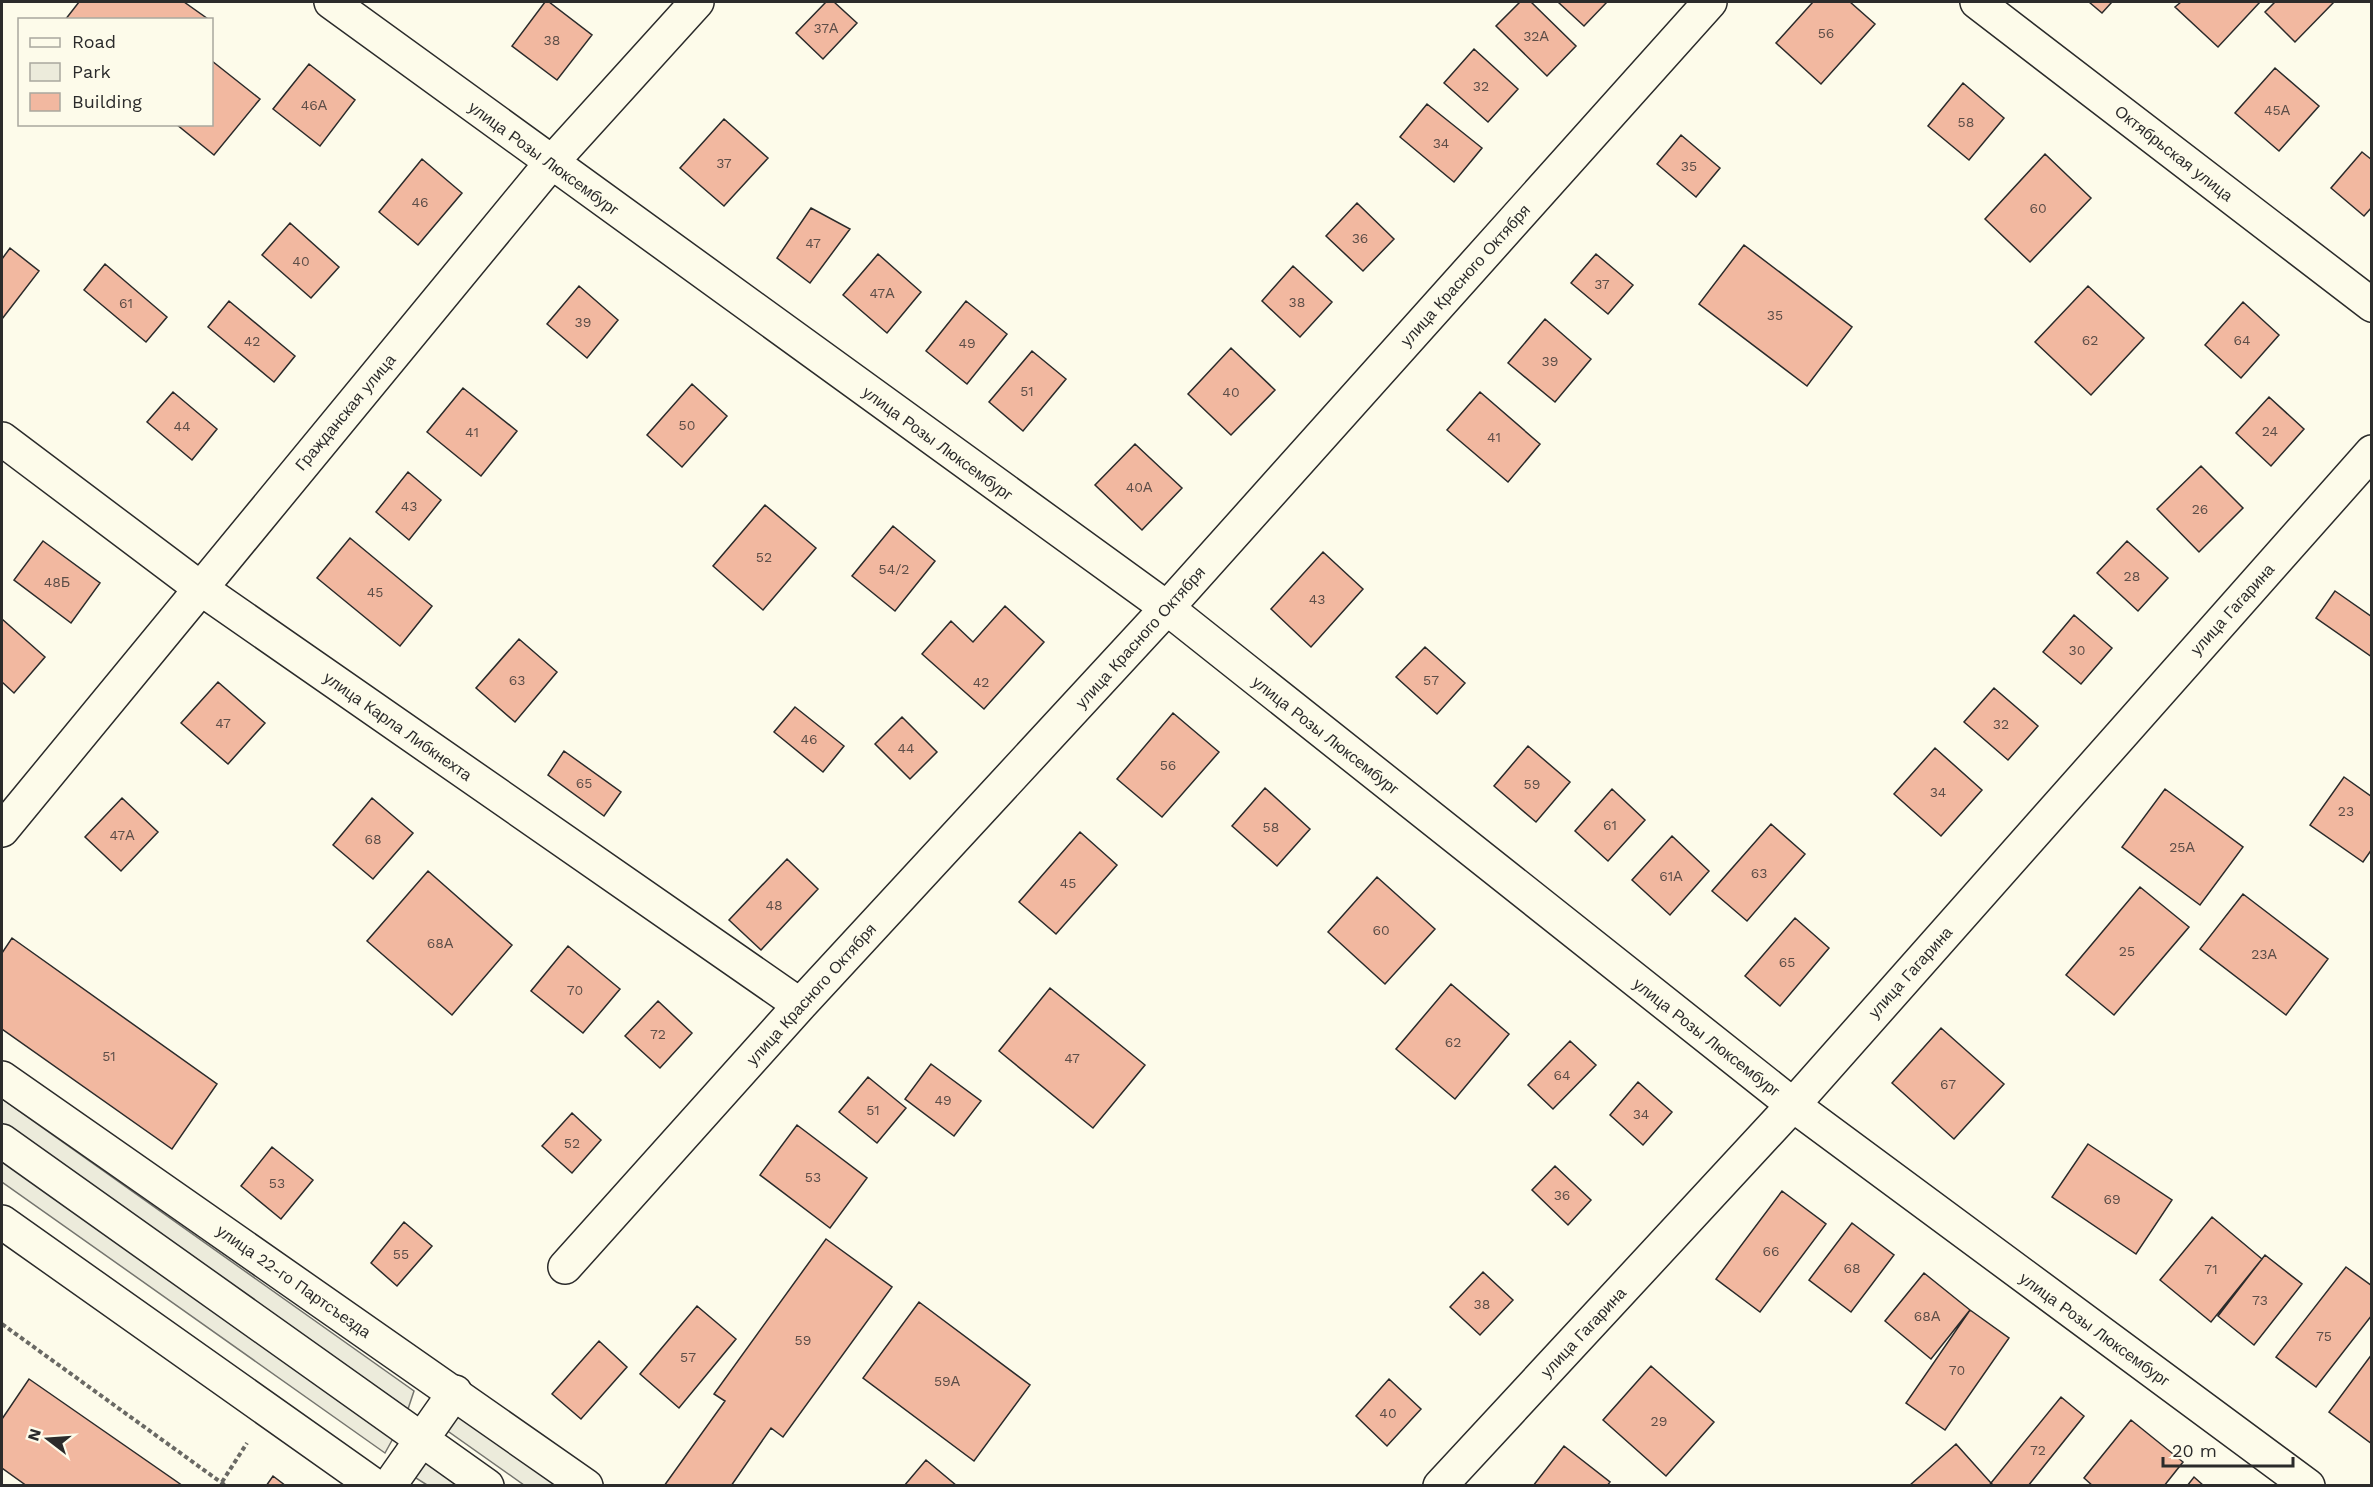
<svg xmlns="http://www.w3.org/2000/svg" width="2373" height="1487" viewBox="0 0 2373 1487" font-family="'Work Sans',sans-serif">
	<rect width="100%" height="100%" fill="#fdfbea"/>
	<!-- green -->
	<path fill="#ecebdb" stroke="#74746e" stroke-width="1.5" d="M2 1099 414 1391 408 1409 2 1123Z
		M2 1154 396 1433 385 1453 2 1182Z
		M450 1411 557 1485H524L442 1427Z
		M421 1451 471 1485H427L408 1473Z"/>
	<!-- building -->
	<path fill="#f2b8a0" stroke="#2b2b2b" stroke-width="1.5" d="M79 2H184L208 19 65 20Z
		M545 2H549L592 35 557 80 512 46Z
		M826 2H834L857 23 823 59 796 33Z
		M1520 2H1531L1576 46 1547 76 1496 26Z
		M1558 2H1607L1584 26Z
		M1813 2H1850L1875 24 1821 84 1776 43Z
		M2089 2H2112L2102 13Z
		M2181 2H2260L2218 47 2175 7Z
		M2275 2H2334L2295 42 2265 12Z
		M1474 49 1518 89 1488 122 1444 83Z
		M212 61 260 99 214 155 176 124H212Z
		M309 64 355 100 320 146 273 109Z
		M2275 68 2319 106 2279 151 2235 113Z
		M1963 83 2004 118 1969 160 1928 126Z
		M1427 104 1482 148 1454 182 1400 137Z
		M724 119 768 158 724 206 680 168Z
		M1681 135 1720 168 1696 197 1657 164Z
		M2362 152 2372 160V207L2364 216 2331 188Z
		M2045 154 2091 198 2030 262 1985 219Z
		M422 159 462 193 418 245 379 212Z
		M1357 203 1394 239 1363 271 1326 236Z
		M811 208 850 229 810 283 777 258Z
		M290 223 339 267 311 298 262 255Z
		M1744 245 1852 327 1807 386 1699 304Z
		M10 248 39 271 2 319V259Z
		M878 254 921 292 887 333 843 295Z
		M1596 254 1633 285 1608 314 1571 283Z
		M105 264 167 317 146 342 84 290Z
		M1293 266 1332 302 1300 337 1262 301Z
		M579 286 618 320 587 358 547 324Z
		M2088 286 2144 338 2091 395 2035 342Z
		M229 301 295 356 274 382 208 327Z
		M966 301 1007 334 967 384 926 351Z
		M2243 302 2279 335 2241 378 2205 345Z
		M1545 319 1591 359 1555 402 1508 363Z
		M1231 348 1275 390 1231 435 1188 394Z
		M1032 351 1066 379 1023 431 989 402Z
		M692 384 727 416 682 467 647 435Z
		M463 388 517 431 481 476 427 432Z
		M173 392 217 429 192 460 147 422Z
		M1480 392 1540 444 1508 482 1447 430Z
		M2269 397 2304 429 2271 466 2236 433Z
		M1135 444 1182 488 1142 530 1095 485Z
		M2201 466 2243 508 2199 552 2157 509Z
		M408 472 441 500 409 540 376 512Z
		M765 505 816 548 763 610 713 566Z
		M893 526 935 561 895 611 852 576Z
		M350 538 432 606 400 646 317 578Z
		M43 541 100 583 71 623 14 580Z
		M2127 541 2168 578 2138 611 2097 573Z
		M1323 552 1363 589 1311 647 1271 609Z
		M2335 591 2372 617V657L2316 618Z
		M1005 606 1044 642 984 709 922 654 951 621 973 642Z
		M2074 615 2112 648 2081 684 2043 652Z
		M2 619 45 657 14 693 2 682Z
		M519 639 557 672 515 722 476 688Z
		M1425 647 1465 683 1437 714 1396 677Z
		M218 682 265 723 228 764 181 723Z
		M1994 688 2038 726 2008 760 1964 722Z
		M795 707 844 746 823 772 774 732Z
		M1173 713 1219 752 1162 817 1117 779Z
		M902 717 937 752 910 779 875 744Z
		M1528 746 1570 782 1536 822 1494 786Z
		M1935 748 1982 790 1941 836 1894 794Z
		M564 751 621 792 604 816 548 775Z
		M2344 777 2372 797V849L2363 862 2310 825Z
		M1265 788 1310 829 1277 866 1232 826Z
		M1612 789 1645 820 1608 861 1575 831Z
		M2165 789 2243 847 2200 905 2122 847Z
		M122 798 158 832 121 871 85 837Z
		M372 798 413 833 373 879 333 845Z
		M1771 824 1805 854 1747 921 1712 891Z
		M1080 832 1117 865 1056 934 1019 902Z
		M1672 836 1709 871 1670 915 1632 880Z
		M787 859 818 889 761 950 729 920Z
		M428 871 512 945 452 1015 367 941Z
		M1377 877 1435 929 1385 984 1328 932Z
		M2140 887 2189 927 2114 1015 2066 975Z
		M2243 894 2328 959 2286 1015 2200 949Z
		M1795 918 1829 948 1780 1006 1745 976Z
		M12 938 217 1084 172 1149 2 1029V953Z
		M568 946 620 989 583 1033 531 991Z
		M1451 984 1509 1034 1455 1099 1396 1049Z
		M1050 988 1145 1065 1093 1128 999 1051Z
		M658 1001 692 1033 660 1068 625 1036Z
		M1941 1028 2004 1084 1954 1139 1892 1083Z
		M1570 1041 1596 1065 1553 1109 1528 1085Z
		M931 1064 981 1101 954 1136 905 1099Z
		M868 1077 906 1108 877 1143 839 1112Z
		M1638 1082 1672 1112 1643 1145 1610 1115Z
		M572 1113 601 1140 572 1173 542 1146Z
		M797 1125 867 1178 830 1228 760 1175Z
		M2088 1144 2172 1200 2136 1254 2052 1197Z
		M272 1147 313 1180 281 1219 241 1186Z
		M1555 1166 1591 1200 1568 1225 1532 1190Z
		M1782 1191 1826 1224 1760 1312 1716 1279Z
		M2212 1217 2262 1259 2211 1322 2160 1280Z
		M404 1222 432 1246 397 1286 371 1263Z
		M1852 1223 1894 1255 1851 1312 1809 1280Z
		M826 1239 892 1287 783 1437 771 1428 731 1486H664L725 1401 714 1394Z
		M2265 1255 2302 1284 2254 1345 2218 1316Z
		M2346 1267 2372 1286V1315L2316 1387 2276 1357Z
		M1483 1272 1513 1300 1480 1335 1450 1307Z
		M1924 1273 1970 1310 1931 1359 1885 1321Z
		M919 1302 1030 1385 974 1461 863 1378Z
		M697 1306 736 1339 679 1408 640 1374Z
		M1970 1310 2009 1338 1945 1430 1906 1403Z
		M599 1341 627 1367 581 1419 552 1394Z
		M2372 1354V1444L2329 1412Z
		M1651 1366 1714 1422 1666 1476 1603 1420Z
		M29 1379 183 1486H27L2 1468V1419Z
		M1389 1379 1421 1409 1387 1446 1356 1416Z
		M2061 1397 2084 1416 2028 1486H1994L1991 1483Z
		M2131 1420 2183 1462 2164 1486H2093L2084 1478Z
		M1956 1444 1991 1483 1989 1486H1909Z
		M1564 1446 1610 1482 1607 1486H1533Z
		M926 1460 957 1486H904Z
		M273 1476 286 1486H266Z
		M2194 1477 2204 1486H2187Z"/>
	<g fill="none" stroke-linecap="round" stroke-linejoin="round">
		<!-- street casing -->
		<g stroke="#2b2b2b" stroke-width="36">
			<path id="street" d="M331 2 1167 608 1793 1105 2308 1486
				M1977 2 2372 305
				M2 439 200 588 800 1005
				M2 830 551 163 697 2
				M2 1141 487 1486
				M565 1267 800 1005 1167 608 1710 2
				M389 1486 455 1392
				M1440 1486 1793 1105 2372 452"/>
		</g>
		<!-- secondary casing -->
		<g stroke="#2b2b2b" stroke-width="36">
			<path id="secondary" d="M2 1078 586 1486
				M2 1222 375 1486"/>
		</g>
		<!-- path -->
		<path stroke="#6a6964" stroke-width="4" stroke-dasharray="4.5 3" stroke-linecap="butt" d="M2 1324 226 1486
			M222 1482 247 1443"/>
		<!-- street -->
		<use href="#street" stroke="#fdfbea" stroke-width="33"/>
		<!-- secondary -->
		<use href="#secondary" stroke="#fdfbea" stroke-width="33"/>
	</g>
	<g text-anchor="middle" stroke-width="4.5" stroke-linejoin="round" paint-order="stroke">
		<!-- number labels -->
		<g font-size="14" fill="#5d4e48">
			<text x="826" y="33">37А</text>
			<text x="1826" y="38">56</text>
			<text x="1536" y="41">32А</text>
			<text x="552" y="45">38</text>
			<text x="1481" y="91">32</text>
			<text x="314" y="110">46А</text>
			<text x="2277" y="115">45А</text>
			<text x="1966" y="127">58</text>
			<text x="1441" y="148">34</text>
			<text x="724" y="168">37</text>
			<text x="1689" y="171">35</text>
			<text x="420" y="207">46</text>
			<text x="2038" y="213">60</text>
			<text x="1360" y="243">36</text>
			<text x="813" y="248">47</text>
			<text x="301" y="266">40</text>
			<text x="1602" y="289">37</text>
			<text x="882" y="298">47А</text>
			<text x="1297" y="307">38</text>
			<text x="126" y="308">61</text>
			<text x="1775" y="320">35</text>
			<text x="583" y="327">39</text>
			<text x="2090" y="345">62</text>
			<text x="2242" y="345">64</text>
			<text x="252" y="346">42</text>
			<text x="967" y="348">49</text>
			<text x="1550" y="366">39</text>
			<text x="1027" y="396">51</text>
			<text x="1231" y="397">40</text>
			<text x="687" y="430">50</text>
			<text x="182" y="431">44</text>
			<text x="2270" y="436">24</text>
			<text x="472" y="437">41</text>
			<text x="1494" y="442">41</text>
			<text x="1139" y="492">40А</text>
			<text x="409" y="511">43</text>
			<text x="2200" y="514">26</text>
			<text x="764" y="562">52</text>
			<text x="894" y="574">54/2</text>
			<text x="2132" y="581">28</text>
			<text x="57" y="587">48Б</text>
			<text x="375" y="597">45</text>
			<text x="1317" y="604">43</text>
			<text x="2077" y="655">30</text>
			<text x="517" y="685">63</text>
			<text x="1431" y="685">57</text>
			<text x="981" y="687">42</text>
			<text x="223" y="728">47</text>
			<text x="2001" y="729">32</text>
			<text x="809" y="744">46</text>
			<text x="906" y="753">44</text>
			<text x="1168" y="770">56</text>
			<text x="584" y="788">65</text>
			<text x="1532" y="789">59</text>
			<text x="1938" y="797">34</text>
			<text x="2346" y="816">23</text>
			<text x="1610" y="830">61</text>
			<text x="1271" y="832">58</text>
			<text x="122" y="840">47А</text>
			<text x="373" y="844">68</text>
			<text x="2182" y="852">25А</text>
			<text x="1759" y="878">63</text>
			<text x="1671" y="881">61А</text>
			<text x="1068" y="888">45</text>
			<text x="774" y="910">48</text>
			<text x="1381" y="935">60</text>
			<text x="440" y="948">68А</text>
			<text x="2127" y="956">25</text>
			<text x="2264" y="959">23А</text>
			<text x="1787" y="967">65</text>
			<text x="575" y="995">70</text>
			<text x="658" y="1039">72</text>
			<text x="1453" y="1047">62</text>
			<text x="109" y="1061">51</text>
			<text x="1072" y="1063">47</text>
			<text x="1562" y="1080">64</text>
			<text x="1948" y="1089">67</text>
			<text x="943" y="1105">49</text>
			<text x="873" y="1115">51</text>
			<text x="1641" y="1119">34</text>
			<text x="572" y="1148">52</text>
			<text x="813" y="1182">53</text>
			<text x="277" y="1188">53</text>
			<text x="1562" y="1200">36</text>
			<text x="2112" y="1204">69</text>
			<text x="1771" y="1256">66</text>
			<text x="401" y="1259">55</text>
			<text x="1852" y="1273">68</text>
			<text x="2211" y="1274">71</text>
			<text x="2260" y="1305">73</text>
			<text x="1482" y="1309">38</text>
			<text x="1927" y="1321">68А</text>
			<text x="2324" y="1341">75</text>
			<text x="803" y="1345">59</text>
			<text x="688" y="1362">57</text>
			<text x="1957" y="1375">70</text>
			<text x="947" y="1386">59А</text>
			<text x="1388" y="1418">40</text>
			<text x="1659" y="1426">29</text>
			<text x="2038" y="1455">72</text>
		</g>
		<!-- street labels -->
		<g font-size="16" fill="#2b2b2b" stroke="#fdfbea">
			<text transform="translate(2174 153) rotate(38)" y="6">Октябрьская улица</text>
			<text transform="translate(544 158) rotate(36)" y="6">улица Розы Люксембург</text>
			<text transform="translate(1465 275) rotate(-48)" y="6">улица Красного Октября</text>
			<text transform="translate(345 412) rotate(-50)" y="6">Гражданская улица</text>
			<text transform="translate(938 443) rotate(36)" y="6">улица Розы Люксембург</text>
			<text transform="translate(2232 609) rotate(-48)" y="6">улица Гагарина</text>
			<text transform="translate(1140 637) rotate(-48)" y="6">улица Красного Октября</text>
			<text transform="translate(398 726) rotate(35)" y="6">улица Карла Либкнехта</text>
			<text transform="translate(1326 735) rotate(38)" y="6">улица Розы Люксембург</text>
			<text transform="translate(1910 972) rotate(-48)" y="6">улица Гагарина</text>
			<text transform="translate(811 994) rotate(-48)" y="6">улица Красного Октября</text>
			<text transform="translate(1707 1037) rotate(38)" y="6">улица Розы Люксембург</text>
			<text transform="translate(294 1281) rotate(35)" y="6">улица 22-го Партсъезда</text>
			<text transform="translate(2095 1329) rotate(36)" y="6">улица Розы Люксембург</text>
			<text transform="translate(1583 1332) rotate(-47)" y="6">улица Гагарина</text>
		</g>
	</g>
	<!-- border -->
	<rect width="2373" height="1487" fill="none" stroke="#2b2b2b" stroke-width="6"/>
	<!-- legend -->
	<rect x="18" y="18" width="195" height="108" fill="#fdfbea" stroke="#a9a89e" stroke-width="1.5"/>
	<rect x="30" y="38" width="30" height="9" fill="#fdfbea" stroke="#a9a89e" stroke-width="1.5"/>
	<text x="72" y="48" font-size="18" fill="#2b2b2b">Road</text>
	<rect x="30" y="63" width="30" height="18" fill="#ecebdb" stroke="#a9a89e" stroke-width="1.5"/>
	<text x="72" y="78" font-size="18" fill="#2b2b2b">Park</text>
	<rect x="30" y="93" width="30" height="18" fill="#f2b8a0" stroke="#a9a89e" stroke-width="1.5"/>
	<text x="72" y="108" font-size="18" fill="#2b2b2b">Building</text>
	<!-- north arrow -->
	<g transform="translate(48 1439) rotate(287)" stroke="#fdfbea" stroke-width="4.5" paint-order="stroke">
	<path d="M0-4.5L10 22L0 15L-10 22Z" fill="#2b2b2b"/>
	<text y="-9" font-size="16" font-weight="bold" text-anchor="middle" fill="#2b2b2b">N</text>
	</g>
	<!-- scale -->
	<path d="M2163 1457v9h130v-9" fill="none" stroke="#2b2b2b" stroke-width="3"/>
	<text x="2172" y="1457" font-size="18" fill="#2b2b2b" stroke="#fdfbea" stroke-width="4.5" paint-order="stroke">20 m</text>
</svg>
